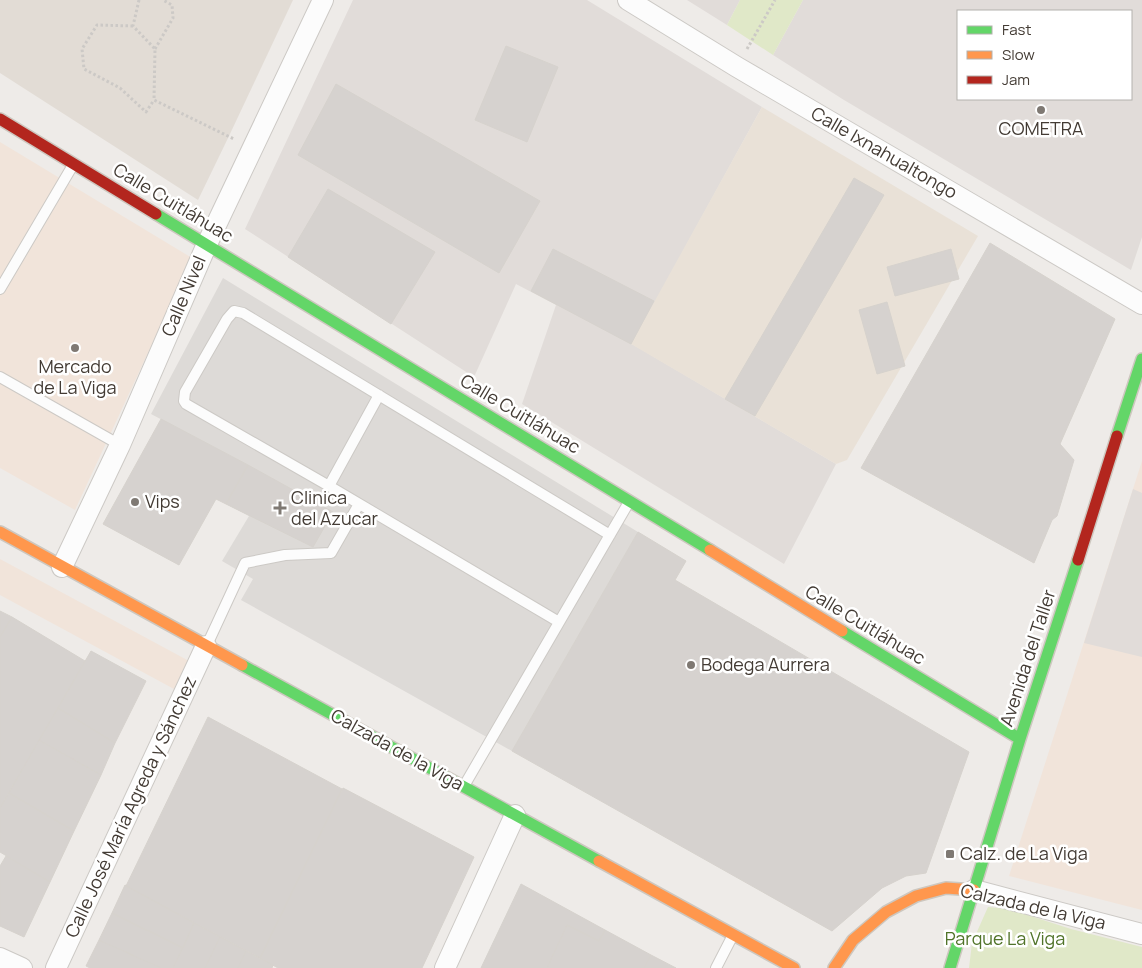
<svg xmlns="http://www.w3.org/2000/svg" width="1142" height="968" viewBox="0 0 1142 968" font-family="Manrope,sans-serif">
	<rect width="100%" height="100%" fill="#eeebe8"/>
	<!-- residential -->
	<path fill="#e2dcd5" d="M0 0H293L229 136 198 200 0 73Z"/>
	<!-- commercial -->
	<path fill="#f1e4da" d="M0 142 192 258 75 510 0 468Z
		M1142 461V910L1009 876Z
		M0 559 189 661 174 689 0 595Z"/>
	<!-- industrial -->
	<path fill="#e1dcd9" fill-rule="evenodd" d="M353 0H587L762 107 632 344 836 464 784 564 522 404 556 305 516 284 474 377 245 229Z
		M687 0H740L727 25Z
		M803 0H1142V237L1131 270 844 100 773 55ZM958 11H1131V99H958Z
		M1133 489 1142 493V657L1084 643Z"/>
	<!-- education -->
	<path fill="#e9e1d7" d="M762 107 978 236 847 460 836 464 631 344Z"/>
	<!-- green -->
	<path fill="#e0e8c8" d="M740 0H803L773 55 727 25Z
		M988 907 1009 909 1071 929 1142 947V968H969L972 943Z"/>
	<!-- parking -->
	<path fill="#dddad7" d="M223 278 638 532 512 751 241 600 253 579 222 561 249 516 226 504 248 465 151 414Z"/>
	<!-- building -->
	<path fill="#d6d2cf" stroke="#d6d2cd" d="M506 46 558 67 527 142 475 120Z
		M336 84 540 201 499 273 298 155Z
		M854 178 884 195 755 416 725 399Z
		M328 189 435 252 391 324 288 257Z
		M990 243 1115 319 1060 444 1074 460 1057 516 1052 520 1034 563 861 468Z
		M553 249 654 301 631 344 531 291Z
		M951 249 959 279 895 296 887 267Z
		M887 302 905 366 877 374 859 310Z
		M161 419 248 465 226 504 216 499 179 565 103 524Z
		M248 465 333 512 313 547 226 504Z
		M638 532 686 561 675 580 969 752 926 873 906 876 882 888 832 931 512 751Z
		M0 611 12 617 0 637Z
		M12 617 85 661 0 808V637Z
		M91 651 146 681 115 743 58 708Z
		M58 708 115 743 101 775 39 740Z
		M208 717 342 789 260 958 126 886Z
		M39 740 101 775 74 831 9 793Z
		M343 788 474 857 422 968H278L260 958Z
		M9 793 74 831 50 882 0 852V808Z
		M6 856 50 882 24 937 0 926V866Z
		M521 884 605 930 599 941 567 925 547 968H481Z
		M125 885 194 923 183 948 112 913Z
		M112 913 183 948 173 968H161L99 940Z
		M194 923 220 937 205 968H173Z
		M567 925 599 941 605 930 651 955 644 968H547Z
		M220 937 246 951 238 968H205Z
		M99 940 161 968H90L86 966Z
		M246 951 273 965 272 968H238Z
		M651 955 676 968H644Z"/>
	<g fill="none" stroke-linecap="round" stroke-linejoin="round">
		<!-- lane casing -->
		<g stroke="#ccc9c5" stroke-width="12">
			<path id="lane" d="M0 289 73 165
				M0 377 120 445
				M329 486 379 395
				M559 622 329 486 186 404 184 401 185 392 227 319 234 311 243 313 610 535
				M207 645 245 563 285 555 331 553 359 504
				M464 786 629 502
				M716 968 733 935"/>
		</g>
		<!-- street casing -->
		<g stroke="#ccc9c5" stroke-width="22">
			<path id="street" d="M628 0 737 67 1142 304
				M62 567 120 445 207 244 323 0
				M974 890 1142 934
				M0 958 22 968
				M56 968 206 646
				M445 968 515 815"/>
		</g>
		<!-- fast casing -->
		<g stroke="#cdc7bf" stroke-width="14">
			<path id="fast" d="M156 214 710 550
				M1117 436 1142 359
				M842 631 1020 739
				M242 665 599 861
				M950 968 1020 739 1078 560"/>
		</g>
		<!-- slow casing -->
		<g stroke="#cdc7bf" stroke-width="14">
			<path id="slow" d="M0 532 242 665
				M710 550 842 631
				M599 861 794 968
				M834 968 853 940 886 912 916 896 946 888 974 890"/>
		</g>
		<!-- jam casing -->
		<g stroke="#cdc7bf" stroke-width="14">
			<path id="jam" d="M0 119 156 214
				M1078 560 1117 436"/>
		</g>
		<!-- path -->
		<path stroke="#ccc9c6" stroke-width="3" stroke-dasharray="2.5 2.5" stroke-linecap="butt" d="M139 0 133 26 155 49 154 100 234 139
			M133 26 97 25 82 49 84 69 120 88 146 112 154 100
			M155 49 173 18 172 5 163 0
			M747 49 775 0"/>
		<!-- lane -->
		<use href="#lane" stroke="#fcfcfc" stroke-width="10"/>
		<!-- street -->
		<use href="#street" stroke="#fcfcfc" stroke-width="20"/>
		<!-- fast -->
		<use href="#fast" stroke="#63d668" stroke-width="11"/>
		<!-- slow -->
		<use href="#slow" stroke="#ff974d" stroke-width="11"/>
		<!-- jam -->
		<use href="#jam" stroke="#b3261e" stroke-width="11"/>
	</g>
	<!-- markers -->
	<g fill="#7f7973" stroke="#fff" stroke-width="2">
		<circle cx="1041" cy="110" r="5"/>
		<circle cx="75" cy="348" r="5"/>
		<circle cx="135" cy="502" r="5"/>
		<path d="M277.5 500.5h5v5h5v5h-5v5h-5v-5h-5v-5h5z"/>
		<circle cx="691" cy="665" r="5"/>
		<rect x="945" y="849" width="10" height="10" rx="2.5"/>
	</g>
	<g text-anchor="middle" stroke-width="5" stroke-linejoin="round" paint-order="stroke">
		<!-- poi labels -->
		<g font-size="18" fill="#433b34" stroke="#fff" text-anchor="start">
			<text x="1041" y="135" text-anchor="middle">COMETRA</text>
			<text x="75" y="373" text-anchor="middle">Mercado<tspan x="75" dy="21">de La Viga</tspan></text>
			<text x="291" y="504">Clinica<tspan x="291" dy="21">del Azucar</tspan></text>
			<text x="145" y="508">Vips</text>
			<text x="701" y="671">Bodega Aurrera</text>
			<text x="960" y="860">Calz. de La Viga</text>
		</g>
		<!-- street labels -->
		<g font-size="18" fill="#433b34" stroke="#fff">
			<text transform="translate(884 153) rotate(30)" y="6">Calle Ixnahualtongo</text>
			<text transform="translate(173 203) rotate(31)" y="6">Calle Cuitláhuac</text>
			<text transform="translate(184 296) rotate(-67)" y="6">Calle Nivel</text>
			<text transform="translate(520 414) rotate(31)" y="6">Calle Cuitláhuac</text>
			<text transform="translate(865 625) rotate(31)" y="6">Calle Cuitláhuac</text>
			<text transform="translate(1028 658) rotate(-72)" y="6">Avenida del Taller</text>
			<text transform="translate(397 750) rotate(29)" y="6">Calzada de la Viga</text>
			<text transform="translate(131 807) rotate(-65)" y="6">Calle José María Agreda y Sánchez</text>
			<text transform="translate(1033 907) rotate(13)" y="6">Calzada de la Viga</text>
		</g>
		<!-- park labels -->
		<g font-size="18" fill="#507329" stroke="#fff">
			<text x="1005" y="945">Parque La Viga</text>
		</g>
	</g>
	<!-- legend -->
	<rect x="957" y="10" width="175" height="90" fill="#ffffff" stroke="#b4b1ae"/>
	<rect x="967" y="26" width="25" height="8" fill="#63d668" stroke="#b4b1ae"/>
	<text x="1002" y="35" font-size="15" fill="#433b34">Fast</text>
	<rect x="967" y="51" width="25" height="8" fill="#ff974d" stroke="#b4b1ae"/>
	<text x="1002" y="60" font-size="15" fill="#433b34">Slow</text>
	<rect x="967" y="76" width="25" height="8" fill="#b3261e" stroke="#b4b1ae"/>
	<text x="1002" y="85" font-size="15" fill="#433b34">Jam</text>
</svg>
